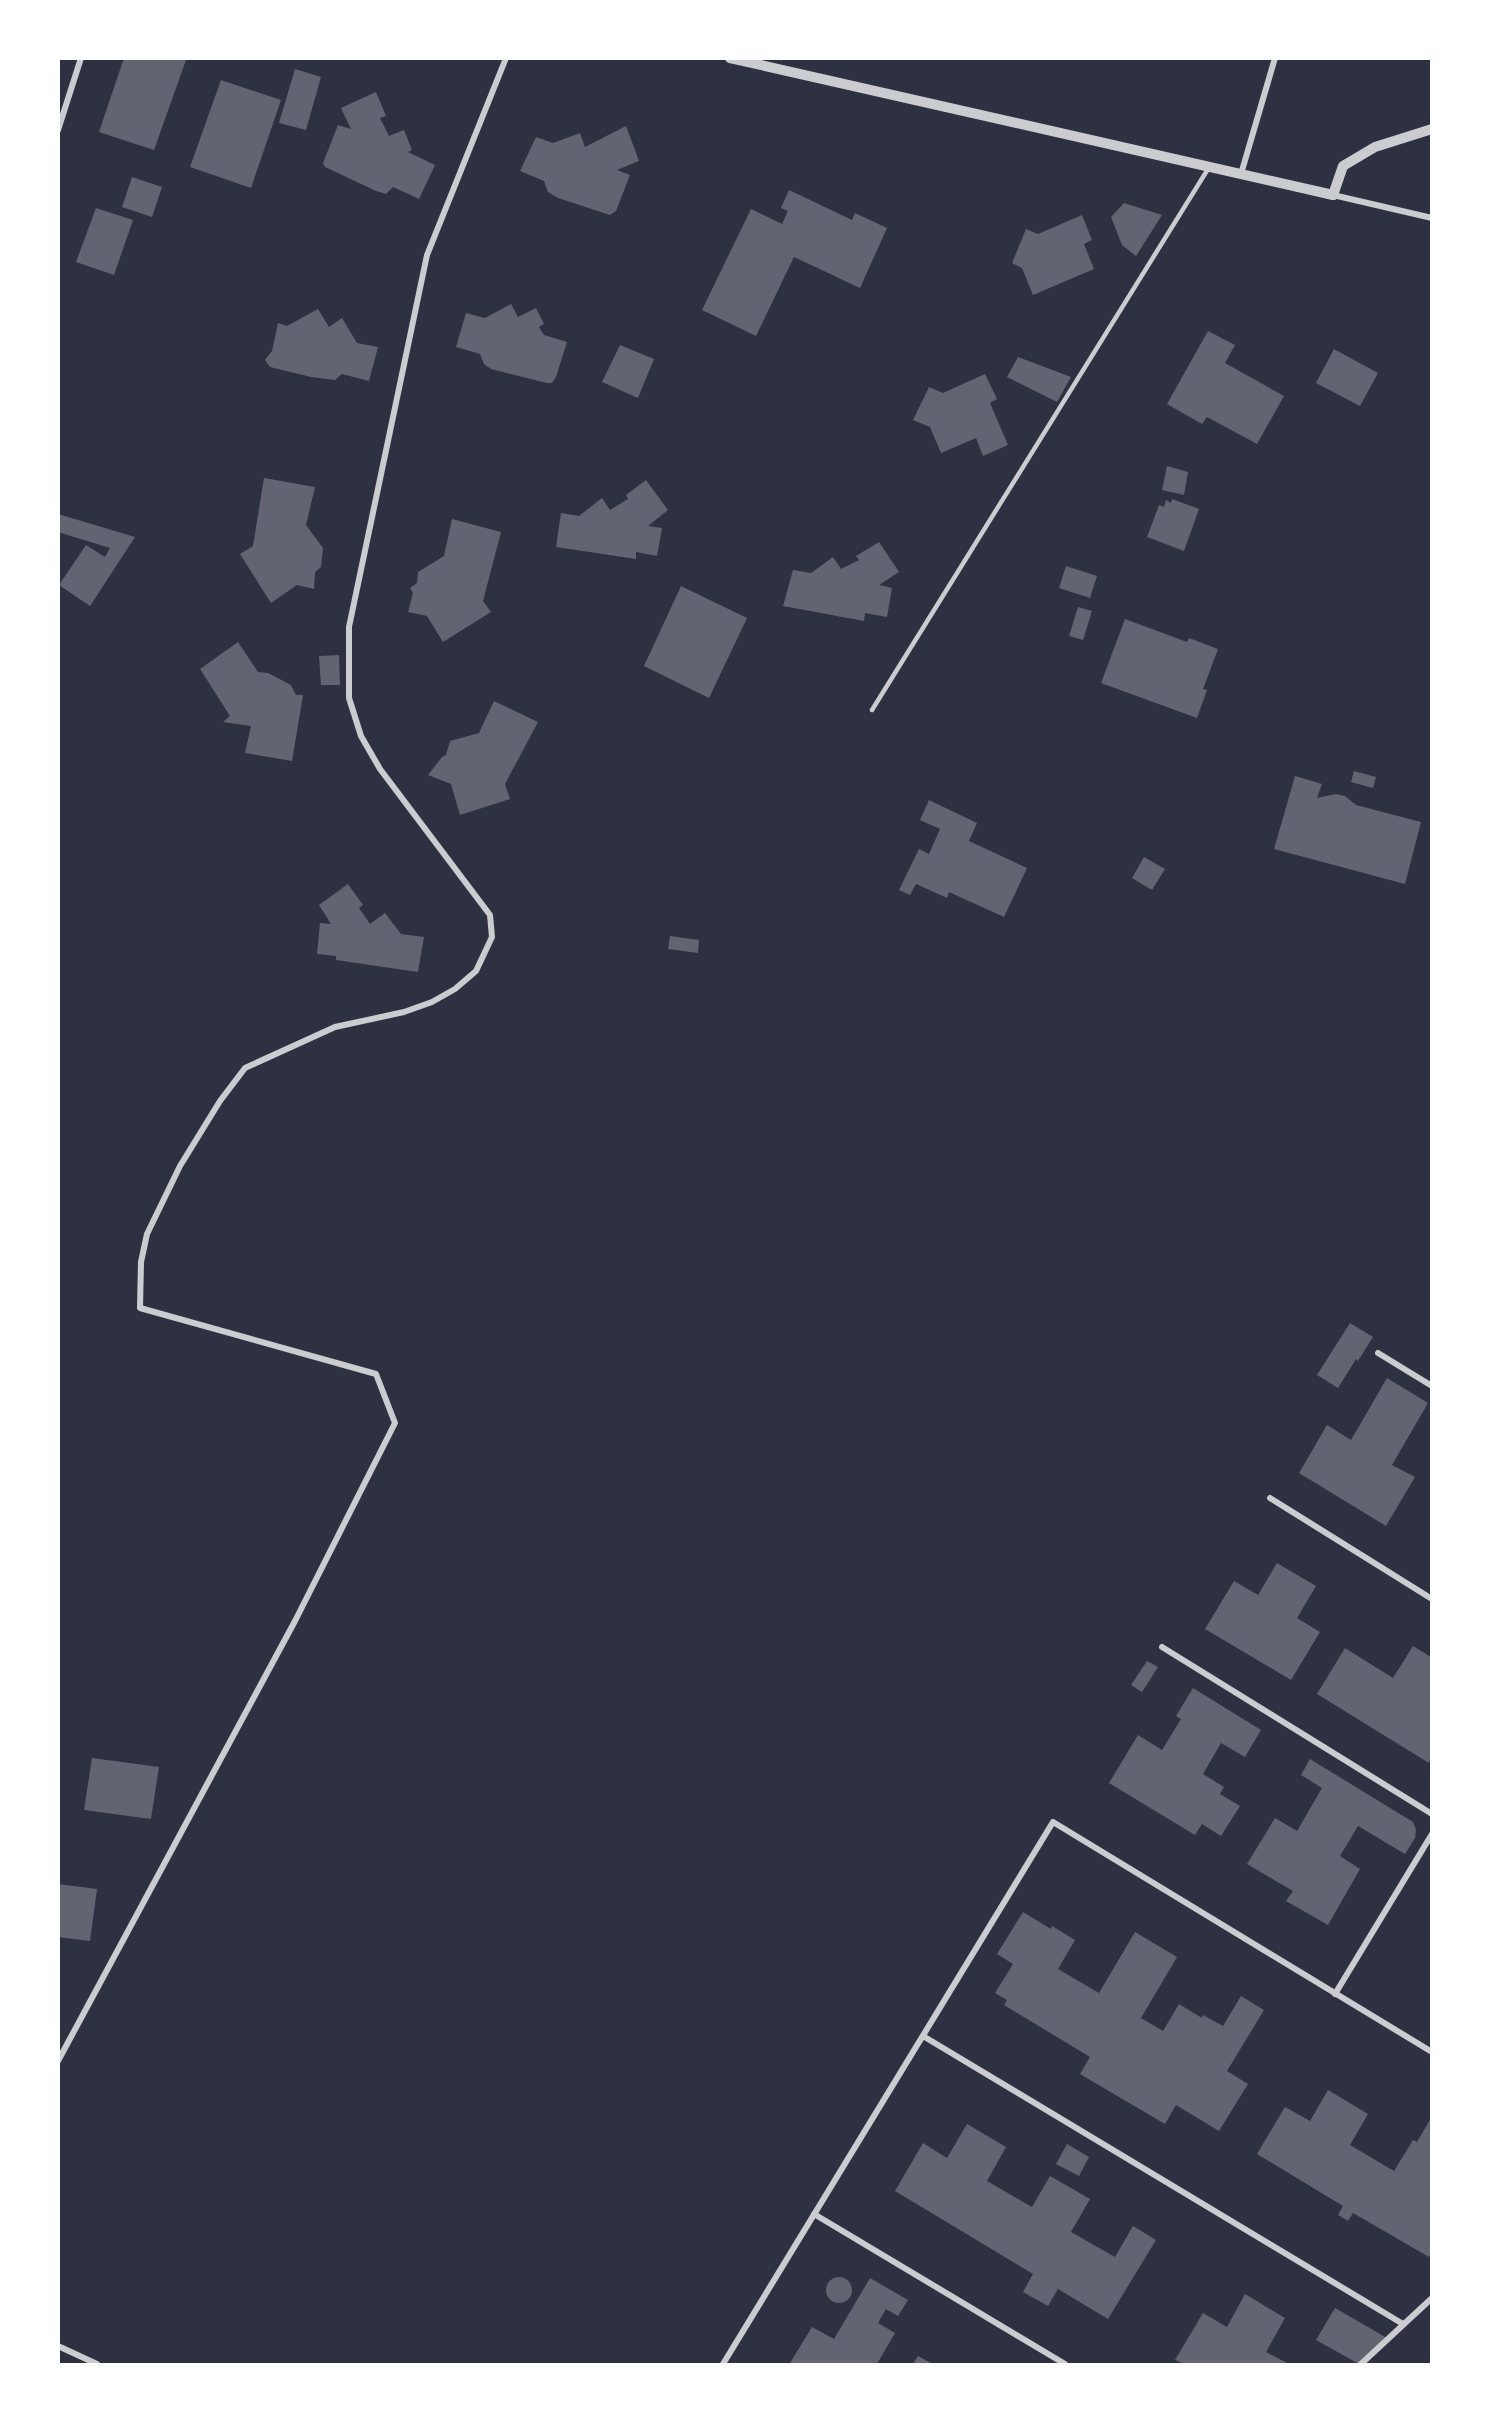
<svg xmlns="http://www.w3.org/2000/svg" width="1490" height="2423" viewBox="0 0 1490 2423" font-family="'Times New Roman',serif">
	<rect width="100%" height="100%" fill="#2d3142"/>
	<!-- building -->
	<path fill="#626471" d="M124 58 186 60 154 150 99 132Z
		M295 69 321 77 306 130 279 123Z
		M221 80 281 100 251 188 190 167Z
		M376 92 386 116 380 118 389 136 404 130 412 150 408 152 435 165 419 199 393 187 386 194 376 191 325 167 323 163 338 125 351 129 341 108Z
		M626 126 639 161 617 170 630 175 616 211 610 215 558 198 548 192 544 181 520 171 536 137 553 143 580 133 585 147Z
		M132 177 162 187 152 217 122 207Z
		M789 190 852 220 855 213 887 228 860 288 794 257 756 336 702 310 751 209 782 224 788 211 781 208Z
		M1124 203 1162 215 1136 256 1122 245 1111 217Z
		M96 208 133 220 114 275 76 262Z
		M1082 215 1092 240 1084 244 1094 269 1033 295 1022 268 1012 263 1026 229 1038 234Z
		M511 304 518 317 536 308 544 324 539 327 544 335 567 342 556 377 552 383H547L491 369 484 364 480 354 456 347 466 313 485 318Z
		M318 309 329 327 342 318 357 343 378 347 369 381 342 374 335 380 311 377 270 367 265 360 272 351 278 323 287 326Z
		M1208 331 1235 345 1225 363 1284 396 1257 444 1207 417 1202 424 1167 404Z
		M620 345 654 359 638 398 602 382Z
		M1334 349 1378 373 1360 406 1316 383Z
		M1018 357 1071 377 1057 402 1007 377Z
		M985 374 997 399 990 403 1008 445 983 456 976 438 941 453 930 427 913 420 929 387 943 393Z
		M1167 466 1188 472 1184 495 1162 490Z
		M264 478 315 487 306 525 323 548 321 567 315 572 314 589 297 585 271 603 240 554 253 546Z
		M646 480 668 510 648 526 662 528 657 556 636 552V559L556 547 561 513 579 516 602 498 610 510 628 499 626 495Z
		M1172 499 1199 509 1184 551 1147 537 1159 505 1164 507 1166 500 1171 503Z
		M58 514 135 537 90 606 59 585 86 545 105 557 110 548 58 532Z
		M452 519 501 532 483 601 491 612 443 642 427 616 408 612 413 593 410 588 417 583 418 572 444 556Z
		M879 542 899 572 879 585 892 588 887 617 865 613 864 621 783 606 793 570 811 573 833 557 841 569 859 560 856 556Z
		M1066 566 1097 576 1090 598 1059 588Z
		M681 586 747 618 709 698 644 666Z
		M1078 607 1092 611 1083 640 1069 636Z
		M1125 619 1187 642 1189 638 1218 649 1203 689 1207 690 1197 718 1101 683Z
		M238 642 258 672 268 673 291 685 296 695H303L292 761 245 753 251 726 223 722 230 716 200 669Z
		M339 655 340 685H321L319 656Z
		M494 701 538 722 505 784 510 799 460 815 451 784 428 775 442 757 446 755 450 741 479 733Z
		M1354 771 1376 777 1373 788 1351 782Z
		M1295 776 1322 784 1317 798 1336 794 1345 796 1356 805 1421 822 1405 884 1274 849Z
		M929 800 977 823 969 841 1027 868 1004 917 949 892 947 898 916 884 910 895 899 890 919 849 929 854 940 829 920 820Z
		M1144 857 1165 869 1152 890 1132 878Z
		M348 884 363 905 359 908 370 924 385 913 401 934 424 937 418 972 336 960V956L317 954 320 923 331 924 319 905Z
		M670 936 699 940 698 953 668 949Z
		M1350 1323 1373 1337 1358 1361 1356 1359 1338 1388 1317 1375Z
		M1387 1378 1428 1403 1392 1465 1415 1477 1386 1526 1299 1473 1327 1425 1351 1440Z
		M1277 1563 1316 1586 1297 1618 1320 1632 1291 1680 1205 1629 1234 1581 1258 1595Z
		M1413 1646 1431 1657V1758L1429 1763 1317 1694 1345 1648 1393 1678Z
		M1147 1661 1158 1667 1142 1692 1131 1685Z
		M1193 1688 1261 1730 1245 1757 1221 1743 1203 1774 1224 1787 1220 1794 1240 1806 1221 1836 1202 1824 1195 1835 1109 1783 1138 1735 1162 1750 1181 1719 1176 1716Z
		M92 1758 159 1767 151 1819 84 1810Z
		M1310 1759 1413 1822 1416 1830 1415 1838 1405 1854 1358 1826 1340 1856 1360 1869 1328 1925 1286 1901 1293 1891 1247 1864 1275 1818 1297 1831 1322 1788 1301 1775Z
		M58 1884 97 1889 90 1941 58 1937Z
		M1023 1912 1051 1929 1052 1926 1075 1940 1058 1969 1099 1993 1135 1932 1177 1957 1141 2018 1163 2031 1179 2004 1202 2018 1203 2015 1223 2026 1241 1996 1264 2010 1227 2071 1248 2084 1219 2131 1176 2105 1165 2124 1080 2074 1090 2057 1004 2005 1007 2000 995 1993 1013 1964 997 1954Z
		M1328 2090 1368 2114 1350 2145 1394 2171 1413 2140 1417 2142 1431 2118V2253L1429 2257 1353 2213 1348 2221 1338 2215 1343 2206 1257 2154 1285 2107 1310 2121Z
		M967 2124 1006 2147 987 2181 1032 2207 1050 2176 1090 2199 1071 2232 1115 2257 1133 2226 1156 2240 1108 2319 1058 2289 1048 2306 1023 2292 1033 2274 895 2191 923 2143 947 2158Z
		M1067 2144 1089 2157 1079 2176 1056 2164Z
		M826 2290a13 13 0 1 1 26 0a13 13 0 1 1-26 0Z
		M870 2278 908 2300 898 2316 886 2309 878 2323 895 2333 877 2364 790 2363 812 2327 834 2339Z
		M1245 2294 1285 2318 1266 2352 1289 2364H1184L1175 2360 1203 2313 1227 2327Z
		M1335 2308 1387 2338 1359 2364 1316 2340Z
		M918 2356 933 2364H913Z"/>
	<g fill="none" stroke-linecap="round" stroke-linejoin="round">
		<!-- service -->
		<path stroke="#caccd0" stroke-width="4.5" d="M872 710 1208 169"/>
		<!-- minor -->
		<path stroke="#caccd0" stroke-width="6" d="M58 130 81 58
			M1241 174 1275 58
			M1333 195 1432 218
			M1378 1353 1432 1386
			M1270 1498 1432 1599
			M1162 1647 1432 1814
			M1335 1994 1432 1834
			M923 2036 1403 2324
			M58 2061 295 1621 395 1423 376 1374 140 1308 141 1262 147 1234 180 1166 220 1101 245 1068 335 1027 404 1012 432 1002 455 989 476 971 492 937 490 915 380 769 361 736 349 698V627L427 255 506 58
			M814 2214 1065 2364
			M58 2346 97 2364
			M723 2364 1053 1822 1432 2052
			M1361 2364 1432 2298"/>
		<!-- tertiary -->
		<path stroke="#caccd0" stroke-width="10" d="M730 58 1333 195 1343 166 1375 147 1432 129"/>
	</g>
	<!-- border -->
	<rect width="1490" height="2423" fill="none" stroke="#ffffff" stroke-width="120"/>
</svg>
